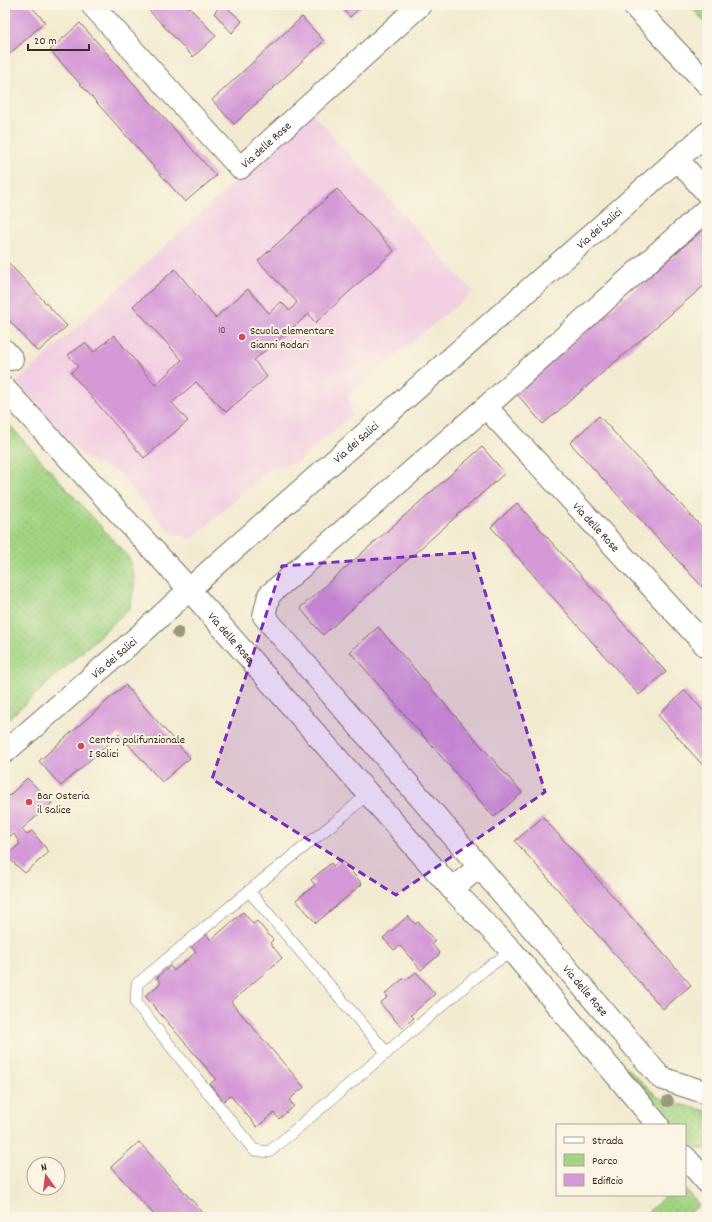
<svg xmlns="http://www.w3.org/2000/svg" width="712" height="1222" viewBox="0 0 712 1222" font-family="Dekko,sans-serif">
	<defs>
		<pattern id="green-dots" width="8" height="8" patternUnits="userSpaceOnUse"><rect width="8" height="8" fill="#a2d483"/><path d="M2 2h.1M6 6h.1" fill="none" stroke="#8cb671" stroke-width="1.8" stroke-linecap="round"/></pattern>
	</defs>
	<rect width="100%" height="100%" fill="#fcf5e5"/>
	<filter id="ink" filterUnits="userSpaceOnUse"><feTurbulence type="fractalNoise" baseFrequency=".025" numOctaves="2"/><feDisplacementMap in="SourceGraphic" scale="8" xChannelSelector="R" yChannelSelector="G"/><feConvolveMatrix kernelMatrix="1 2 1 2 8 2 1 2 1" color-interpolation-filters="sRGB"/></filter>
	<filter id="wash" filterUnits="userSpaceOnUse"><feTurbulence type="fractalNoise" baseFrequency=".012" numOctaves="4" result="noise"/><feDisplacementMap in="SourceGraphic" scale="16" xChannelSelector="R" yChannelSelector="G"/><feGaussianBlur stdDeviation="0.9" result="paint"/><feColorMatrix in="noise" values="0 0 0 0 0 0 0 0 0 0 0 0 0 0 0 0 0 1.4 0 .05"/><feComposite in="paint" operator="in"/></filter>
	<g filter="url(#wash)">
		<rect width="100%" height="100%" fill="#f3ebd1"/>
		<!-- built -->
		<path fill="#f2cfe2" d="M311 112 473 292 348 395 352 415 296 463 271 468 192 539 169 532 116 471 85 458 17 382Z"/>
		<!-- green -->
		<path fill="url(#green-dots)" stroke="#6e7f50" d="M5 420 129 558 135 581 130 608 5 722Z
			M612 1055 658 1097 678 1104 707 1111V1149L693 1147 685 1138V1125H674Z
			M685 1189 699 1205 686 1217H648L646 1214 667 1195H685Z"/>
		<!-- pitch -->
		<path fill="#a2d483" stroke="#6e7f50" d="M690 5H707V25Z"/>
		<g id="blocks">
			<!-- building -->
			<path fill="#d599d7" d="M5 5H30L45 22 5 58Z
				M144 5H187L216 36 193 57Z
				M222 5H224L242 21 232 33 214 13Z
				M339 5H363L350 17Z
				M302 17 324 41 234 124 212 100Z
				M80 23 216 176 185 202 50 50Z
				M337 189 394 251 315 323 309 314 254 360 267 377 226 412 196 382 172 403 188 421 144 458 71 373 78 366 68 355 85 343 94 352 114 335 155 385 182 360 133 306 175 269 215 318 248 289 269 313 281 302 290 311 297 302 258 261Z
				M705 228 707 230V283L543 424 515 392Z
				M5 259 67 326 38 352 5 316Z
				M599 416 707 533V592L570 443Z
				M482 447 505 473 323 635 300 608Z
				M517 503 666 672 639 695 491 527Z
				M378 627 522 793 494 817 350 652Z
				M125 685 190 758 162 782 119 734 61 786 39 761Z
				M685 690 707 715V770L658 715Z
				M27 778 52 803 22 829 26 835 32 831 49 852 25 873 6 856 20 844 14 834 8 837 5 833V800Z
				M543 817 691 985 663 1009 515 841Z
				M341 859 362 884 316 923 296 900 315 885 311 880 331 863 333 866Z
				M243 912 253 924 257 921 273 940 270 943 282 958 231 1002 304 1087 289 1100 294 1106 279 1119 274 1113 257 1127 230 1095 224 1101 210 1084 216 1079 145 996 161 983 157 978 170 966 174 971 196 952 188 943 203 930 211 940Z
				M408 916 415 924 418 922 435 941 432 944 440 954 421 970 400 946 394 950 383 938Z
				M416 972 435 994 411 1015 414 1018 402 1028 380 1003 388 997 385 994 404 978 406 980Z
				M139 1142 207 1217H156L111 1167Z"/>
		</g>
	</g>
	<g filter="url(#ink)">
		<use href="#blocks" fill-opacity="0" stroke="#7b6e5d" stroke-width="1"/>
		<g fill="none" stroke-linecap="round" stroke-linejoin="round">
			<!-- service casing -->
			<g stroke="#7b6e5d" stroke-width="12">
				<path id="service" d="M369 793 344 815 249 891 137 984 136 1003 254 1150 269 1152 484 970 512 951
					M249 891 387 1053"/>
			</g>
			<!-- minor casing -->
			<g stroke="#7b6e5d" stroke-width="24">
				<g id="minor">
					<path id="s1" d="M92 5 240 168 420 5"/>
					<path d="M633 5 707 84"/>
					<path d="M677 159 707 193"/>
					<path id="s2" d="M707 209 486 407 269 595 264 616 661 1078 707 1093"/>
					<path d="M5 351 12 359"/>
					<path id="s3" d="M5 389 179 578 452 889 512 951 658 1125"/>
					<path id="s4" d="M486 407 707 647"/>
					<path id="s5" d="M5 752 140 635 216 565 707 133"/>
					<path d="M452 889 479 867"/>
					<path d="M685 1157 707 1182"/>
				</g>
			</g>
			<!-- service -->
			<use href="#service" stroke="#fff" stroke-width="11"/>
			<!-- minor -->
			<use href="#minor" stroke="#fff" stroke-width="22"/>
		</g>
		<!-- trees -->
		<g fill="#9c987c">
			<circle cx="178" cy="633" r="6"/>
			<circle cx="668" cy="1101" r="6"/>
		</g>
	</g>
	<!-- marked area -->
	<path fill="#7b2cbf" fill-opacity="0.2" stroke="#7b2cbf" stroke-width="3" stroke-dasharray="8 5" stroke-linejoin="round" d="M473 552 545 792 396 895 212 779 282 566Z"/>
	<!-- markers -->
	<g fill="#d1495b" stroke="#fcf5e5" stroke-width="1.5">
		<circle cx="242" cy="337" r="4"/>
		<circle cx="81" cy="746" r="4"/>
		<circle cx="29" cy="802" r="4"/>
	</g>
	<g text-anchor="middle" stroke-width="4" stroke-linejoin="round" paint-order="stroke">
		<!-- number labels -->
		<g font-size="10" fill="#62464c">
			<text x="222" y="333">10</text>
		</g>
		<!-- street labels -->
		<g font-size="12" fill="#3b2a1e" stroke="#fcf5e5">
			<text dy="4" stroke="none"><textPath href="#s1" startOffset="255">Via delle Rose</textPath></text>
			<text dy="4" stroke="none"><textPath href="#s5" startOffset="792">Via dei Salici</textPath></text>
			<text dy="4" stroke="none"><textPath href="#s5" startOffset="468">Via dei Salici</textPath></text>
			<text dy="4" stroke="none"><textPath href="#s4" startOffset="163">Via delle Rose</textPath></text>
			<text dy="4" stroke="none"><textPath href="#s3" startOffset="336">Via delle Rose</textPath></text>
			<text dy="4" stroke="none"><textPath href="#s5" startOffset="144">Via dei Salici</textPath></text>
			<text dy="4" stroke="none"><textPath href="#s2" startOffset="1099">Via delle Rose</textPath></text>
		</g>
		<!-- poi labels -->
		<g font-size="12" fill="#3b2a1e" stroke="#fcf5e5" text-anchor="start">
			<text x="250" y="334">Scuola elementare<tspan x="250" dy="14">Gianni Rodari</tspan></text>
			<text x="89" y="743">Centro polifunzionale<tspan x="89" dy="14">I Salici</tspan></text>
			<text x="37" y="799">Bar Osteria<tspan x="37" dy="14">il Salice</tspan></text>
		</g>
	</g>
	<!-- margin -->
	<rect width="712" height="1222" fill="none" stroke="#fcf5e5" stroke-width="20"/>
	<!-- legend -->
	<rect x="556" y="1124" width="130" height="72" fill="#fcf5e5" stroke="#afa495"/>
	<rect x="564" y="1137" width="20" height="6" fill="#ffffff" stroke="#afa495"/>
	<text x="592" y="1144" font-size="12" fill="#3b2a1e">Strada</text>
	<rect x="564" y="1154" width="20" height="12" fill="#a2d483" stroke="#afa495"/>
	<text x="592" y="1164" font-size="12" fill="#3b2a1e">Parco</text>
	<rect x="564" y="1174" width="20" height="12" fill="#d599d7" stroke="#afa495"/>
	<text x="592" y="1184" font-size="12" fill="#3b2a1e">Edificio</text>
	<!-- north arrow -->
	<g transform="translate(46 1176) rotate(346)"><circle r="19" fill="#fcf5e5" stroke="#afa495"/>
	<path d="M0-3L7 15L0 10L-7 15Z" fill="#d1495b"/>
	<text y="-6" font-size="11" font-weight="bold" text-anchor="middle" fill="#3b2a1e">N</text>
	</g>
	<!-- scale -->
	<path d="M28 44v6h61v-6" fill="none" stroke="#3b2a1e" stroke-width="2"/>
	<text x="34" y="44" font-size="12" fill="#3b2a1e" stroke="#fcf5e5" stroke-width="3" paint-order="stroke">20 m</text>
</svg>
